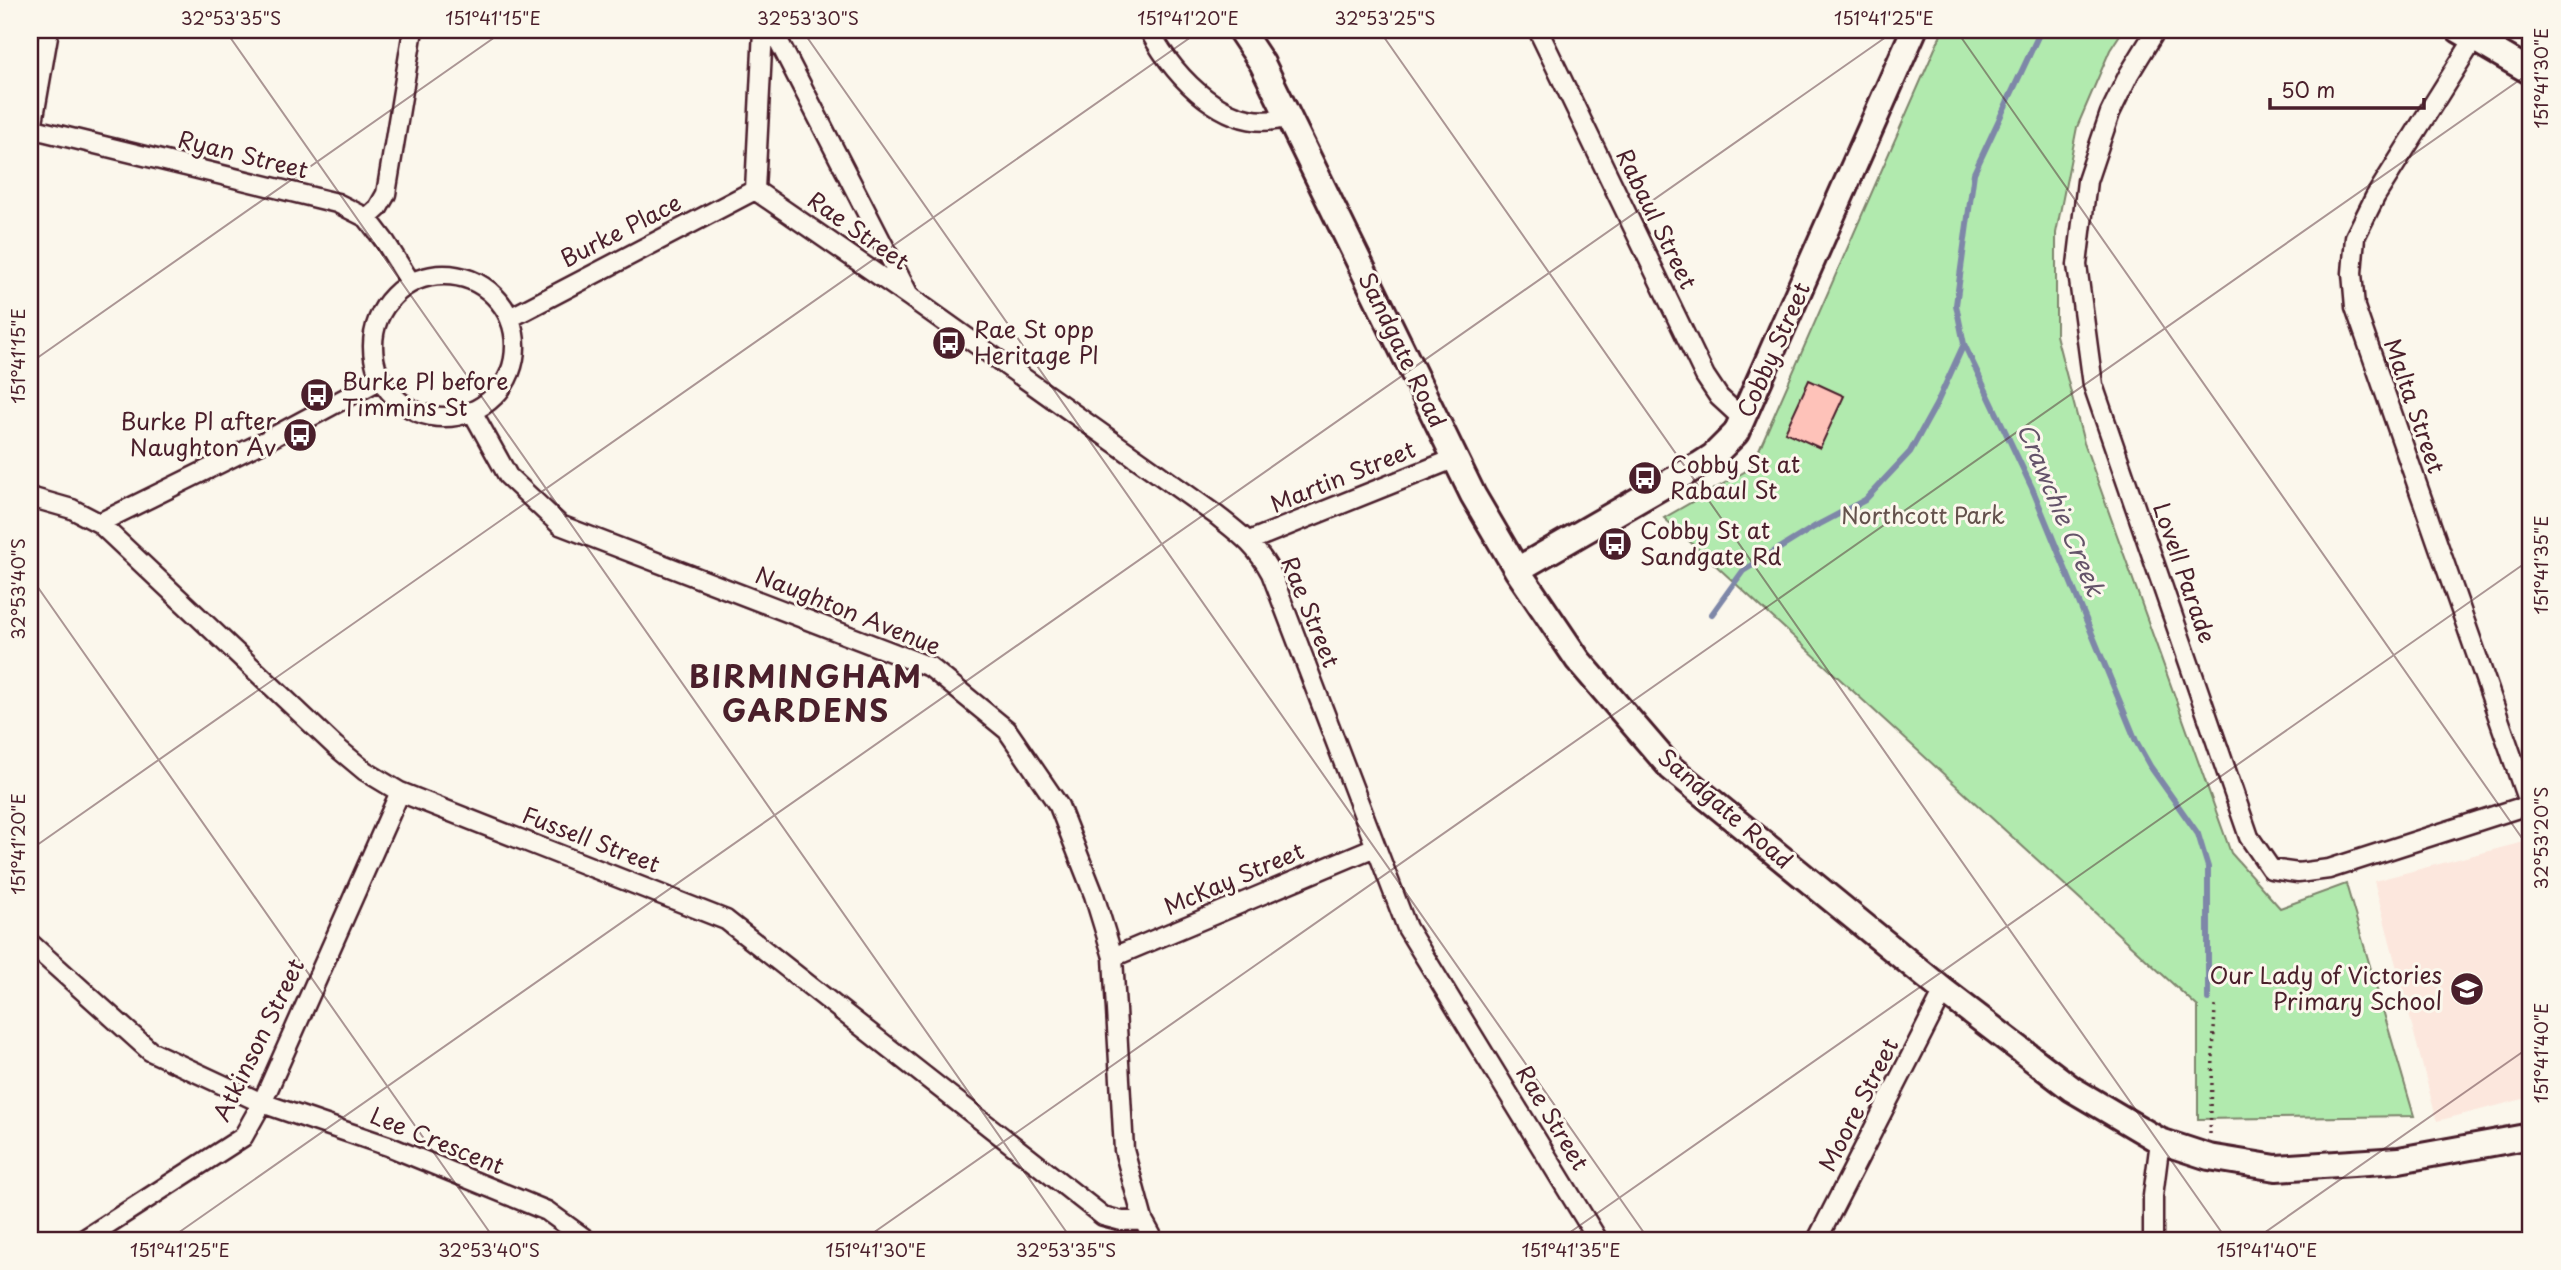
<svg xmlns="http://www.w3.org/2000/svg" width="2561" height="1270" viewBox="0 0 2561 1270" font-family="'Playpen Sans',sans-serif">
	<rect width="100%" height="100%" fill="#fbf7ec"/>
	<filter id="ink" filterUnits="userSpaceOnUse"><feTurbulence type="fractalNoise" baseFrequency=".0143" numOctaves="2"/><feDisplacementMap in="SourceGraphic" scale="14" xChannelSelector="R" yChannelSelector="G"/><feConvolveMatrix kernelMatrix="1 2 1 2 8 2 1 2 1" color-interpolation-filters="sRGB"/></filter>
	<g filter="url(#ink)">
		<!-- built -->
		<path fill="#fce7dd" d="M2531 840V1097L2437 1121 2374 881Z"/>
		<!-- green -->
		<path fill="#b1eaae" stroke="#7e846c" stroke-width="2" d="M1943 30H2123L2110 50 2077 127 2056 233V335L2084 443 2231 853 2280 908 2346 884 2414 1116 2198 1119V1007L1664 518 1751 468Z"/>
		<g fill="none" stroke-linecap="round" stroke-linejoin="round">
			<!-- stream -->
			<path stroke="#7e87a8" stroke-width="6" d="M2041 30 1974 173 1956 305 1964 344 2032 488 2136 741 2150 766 2198 834 2208 867V999
				M1712 614 1743 571 1814 527 1865 500 1910 452 1936 405 1964 344"/>
		</g>
		<!-- building -->
		<path fill="#fec2b9" stroke="#4a1f2b" stroke-width="2" d="M1809 380 1844 396 1820 448 1785 432Z"/>
		<g fill="none" stroke-linecap="round" stroke-linejoin="round">
			<!-- street casing -->
			<g stroke="#4a1f2b" stroke-width="23">
				<path id="street" d="M773 30 909 295
					M1149 30C1175 78 1228 136 1288 117
					M1538 30 1705 376 1719 397 1744 420
					M2156 30 2129 74 2110 113 2087 181 2077 265 2093 385 2249 837 2271 869 2298 873 2329 869 2531 804
					M2474 39 2375 197 2355 237 2352 273 2355 307 2529 805
					M30 128 337 203 367 218 386 243 411 283
					M32 128 49 30
					M755 190 910 297 1216 515C1240 534 1256 545 1271 573L1407 928 1598 1240
					M755 190 763 30
					M367 218 378 208 386 194 413 30
					M373 346a71 71 0 1 1 142 0a71 71 0 1 1-142 0Z
					M510 318 755 190
					M473 413 508 476 560 525 930 667 1007 730 1059 806 1094 895 1113 957 1124 1150 1143 1220 1154 1240
					M30 497 72 509 99 523 335 746 365 771 400 792 726 920 1103 1216 1122 1221 1143 1220
					M99 523 271 438 381 379
					M1249 541 1456 458
					M30 943 150 1051 262 1103 388 1146 547 1211 587 1240
					M1113 957 1375 847
					M83 1240 243 1137 262 1103 400 792
					M1817 1240 1944 991
					M2153 1240V1196L2160 1141"/>
			</g>
			<!-- secondary casing -->
			<g stroke="#4a1f2b" stroke-width="30">
				<path id="secondary" d="M1240 30 1262 63 1473 495 1517 570 1578 660 1671 768 1944 991 2072 1089 2160 1141 2209 1157 2276 1168 2399 1160 2531 1136
					M2459 30 2531 72
					M1517 570 1699 465 1713 456 1736 433 1914 30"/>
			</g>
			<!-- path -->
			<path stroke="#4a1f2b" stroke-width="3.5" stroke-dasharray="2 5" stroke-linecap="butt" d="M2210 1134 2215 1006"/>
			<!-- street -->
			<use href="#street" stroke="#fbf7ec" stroke-width="18"/>
			<!-- secondary -->
			<use href="#secondary" stroke="#fbf7ec" stroke-width="24"/>
		</g>
	</g>
	<!-- ticks -->
	<path fill="none" stroke="#4a1f2b" stroke-width="2" stroke-opacity="0.45" d="M225 30 1072 1240M802 30 1649 1240M1379 30 2227 1240M1956 30 2531 851M30 363 505 30M30 576 495 1240M30 850 1201 30M168 1240 1896 30M863 1240 2531 72M1559 1240 2531 559M2254 1240 2531 1046"/>
	<!-- icons -->
	<defs>
		<g id="bus-disc" transform="scale(1.75)"><circle r="9.5" fill="#4a1f2b" stroke="#fbf7ec"/><path d="M-5-6H5V4H4V6H2V4H-2V6H-4V4H-5ZM-3.5-4V0h7V-4ZM-3.5 1.2v1.5H-2V1.2ZM2 1.2v1.5H3.5V1.2Z" fill="#fff"/></g>
		<g id="school-disc" transform="scale(1.75)"><circle r="9.5" fill="#4a1f2b" stroke="#fbf7ec"/><path d="M0-5L7-2L0 1L-7-2ZM-4 1L0 2.5L4 1V4Q0 6-4 4Z" fill="#fff"/></g>
	</defs>
	<g fill-rule="evenodd">
		<use href="#bus-disc" x="949" y="343"/>
		<use href="#bus-disc" x="317" y="395"/>
		<use href="#bus-disc" x="300" y="435"/>
		<use href="#bus-disc" x="1645" y="478"/>
		<use href="#bus-disc" x="1615" y="544"/>
		<use href="#school-disc" x="2467" y="989"/>
	</g>
	<g text-anchor="middle" stroke-width="6" stroke-linejoin="round" paint-order="stroke">
		<!-- street labels -->
		<g font-size="23" fill="#4a1f2b" stroke="#fbf7ec">
			<text transform="translate(243 155) rotate(14)" y="8">Ryan Street</text>
			<text transform="translate(1656 219) rotate(64)" y="8">Rabaul Street</text>
			<text transform="translate(621 231) rotate(-27)" y="8">Burke Place</text>
			<text transform="translate(858 231) rotate(35)" y="8">Rae Street</text>
			<text transform="translate(1402 350) rotate(64)" y="8">Sandgate Road</text>
			<text transform="translate(1774 350) rotate(-66)" y="8">Cobby Street</text>
			<text transform="translate(2414 406) rotate(71)" y="8">Malta Street</text>
			<text transform="translate(1343 477) rotate(-22)" y="8">Martin Street</text>
			<text transform="translate(2184 573) rotate(71)" y="8">Lovell Parade</text>
			<text transform="translate(848 611) rotate(22)" y="8">Naughton Avenue</text>
			<text transform="translate(1310 612) rotate(68)" y="8">Rae Street</text>
			<text transform="translate(1725 809) rotate(41)" y="8">Sandgate Road</text>
			<text transform="translate(591 840) rotate(21)" y="8">Fussell Street</text>
			<text transform="translate(1234 879) rotate(-23)" y="8">McKay Street</text>
			<text transform="translate(259 1040) rotate(-64)" y="8">Atkinson Street</text>
			<text transform="translate(1859 1105) rotate(-63)" y="8">Moore Street</text>
			<text transform="translate(1552 1118) rotate(59)" y="8">Rae Street</text>
			<text transform="translate(437 1141) rotate(22)" y="8">Lee Crescent</text>
		</g>
		<!-- poi labels -->
		<g font-size="23" fill="#4a1f2b" stroke="#fbf7ec" text-anchor="start">
			<text x="974" y="338">Rae St opp<tspan x="974" dy="26">Heritage Pl</tspan></text>
			<text x="342" y="390">Burke Pl before<tspan x="342" dy="26">Timmins St</tspan></text>
			<text x="276" y="430" text-anchor="end">Burke Pl after<tspan x="276" dy="26">Naughton Av</tspan></text>
			<text x="1670" y="473">Cobby St at<tspan x="1670" dy="26">Rabaul St</tspan></text>
			<text x="1640" y="539">Cobby St at<tspan x="1640" dy="26">Sandgate Rd</tspan></text>
			<text x="2442" y="984" text-anchor="end">Our Lady of Victories<tspan x="2442" dy="26">Primary School</tspan></text>
		</g>
		<!-- park labels -->
		<g font-size="23" fill="#64524c" stroke="#fbf7ec">
			<text x="1923" y="524">Northcott Park</text>
		</g>
		<!-- water labels -->
		<g font-size="24" font-style="italic" fill="#645369" stroke="#fbf7ec">
			<text transform="translate(2060 510) rotate(67)" y="8">Crawchie Creek</text>
		</g>
		<!-- district labels -->
		<g font-size="30" font-weight="bold" letter-spacing="2" fill="#4a1f2b" stroke="#fbf7ec">
			<text x="806" y="688">BIRMINGHAM<tspan x="806" dy="34">GARDENS</tspan></text>
		</g>
	</g>
	<!-- margin -->
	<rect width="2561" height="1270" fill="none" stroke="#fbf7ec" stroke-width="77"/>
	<!-- scale -->
	<path d="M2270 98v10h154v-10" fill="none" stroke="#4a1f2b" stroke-width="3.5"/>
	<text x="2281" y="98" font-size="21" fill="#4a1f2b" stroke="#fbf7ec" stroke-width="5" paint-order="stroke">50 m</text>
	<rect x="38" y="38" width="2484" height="1194" fill="none" stroke="#4a1f2b" stroke-width="2.5"/>
	<g font-size="18" text-anchor="middle" fill="#4a1f2b">
		<text x="231" y="25">32°53'35"S</text>
		<text x="493" y="25">151°41'15"E</text>
		<text x="808" y="25">32°53'30"S</text>
		<text x="1188" y="25">151°41'20"E</text>
		<text x="1385" y="25">32°53'25"S</text>
		<text x="1884" y="25">151°41'25"E</text>
		<text transform="translate(2542 78) rotate(-90)" y="6">151°41'30"E</text>
		<text transform="translate(19 356) rotate(-90)" y="6">151°41'15"E</text>
		<text transform="translate(2542 565) rotate(-90)" y="6">151°41'35"E</text>
		<text transform="translate(19 589) rotate(-90)" y="6">32°53'40"S</text>
		<text transform="translate(2542 838) rotate(-90)" y="6">32°53'20"S</text>
		<text transform="translate(19 844) rotate(-90)" y="6">151°41'20"E</text>
		<text transform="translate(2542 1053) rotate(-90)" y="6">151°41'40"E</text>
		<text x="180" y="1257">151°41'25"E</text>
		<text x="489" y="1257">32°53'40"S</text>
		<text x="876" y="1257">151°41'30"E</text>
		<text x="1066" y="1257">32°53'35"S</text>
		<text x="1571" y="1257">151°41'35"E</text>
		<text x="2267" y="1257">151°41'40"E</text>
	</g>
</svg>
